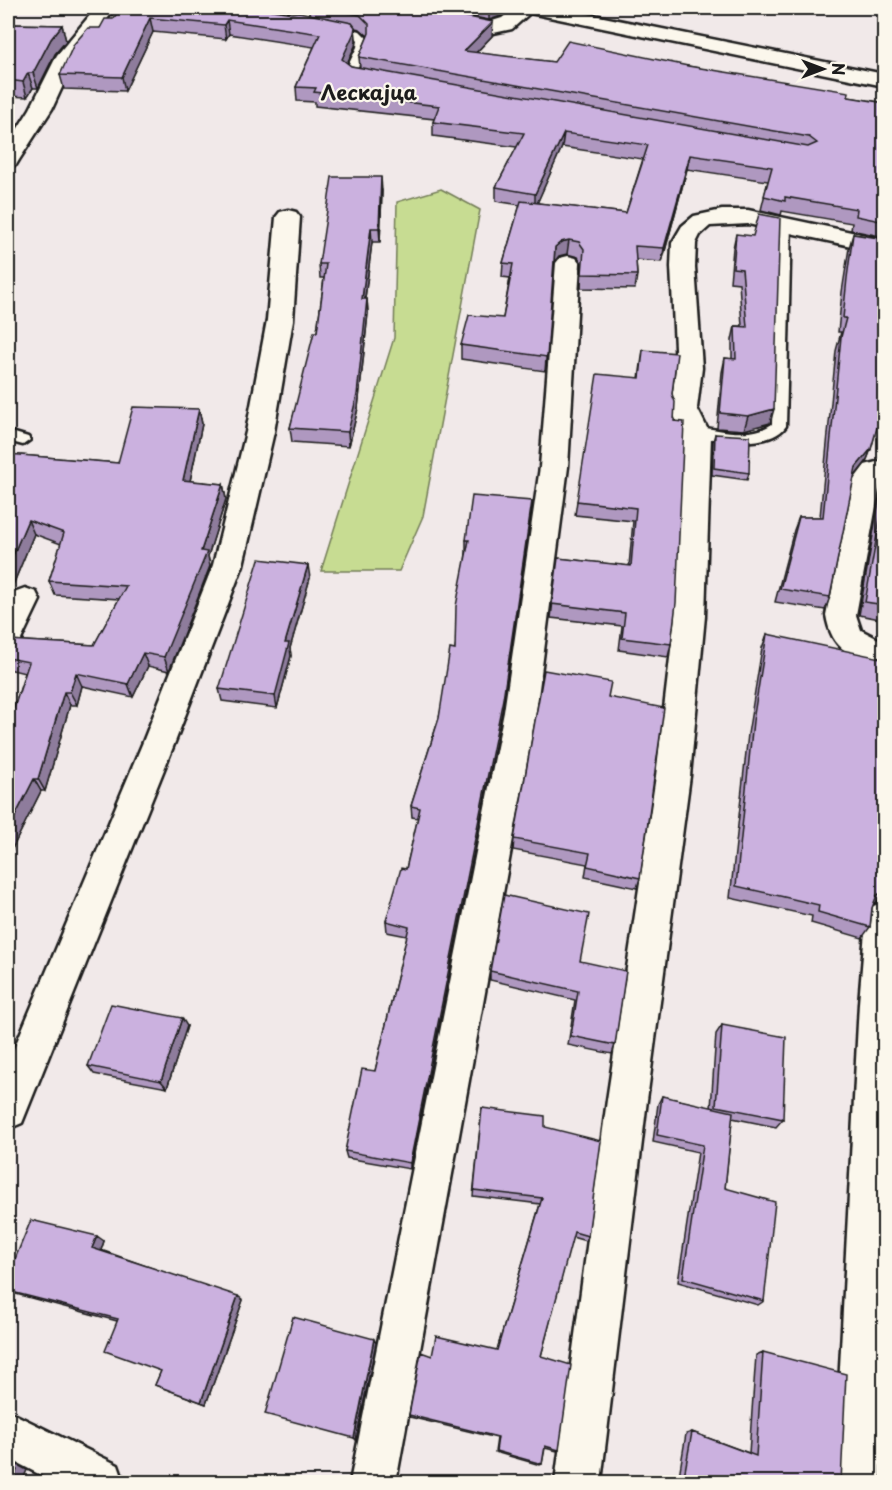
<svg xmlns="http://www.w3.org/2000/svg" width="892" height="1490" viewBox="0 0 892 1490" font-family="'Playpen Sans',sans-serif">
	<rect width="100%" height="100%" fill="#f1e9e9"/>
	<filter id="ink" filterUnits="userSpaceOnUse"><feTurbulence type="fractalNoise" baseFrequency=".0167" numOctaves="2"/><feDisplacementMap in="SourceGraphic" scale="12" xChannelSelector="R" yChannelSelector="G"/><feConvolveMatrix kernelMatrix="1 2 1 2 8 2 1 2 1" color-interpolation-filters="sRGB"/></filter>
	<g filter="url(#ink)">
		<!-- green -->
		<path fill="#c7dc92" stroke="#727c57" stroke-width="1.5" d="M441 189 480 210 423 516 399 571H321L394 338 397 202Z"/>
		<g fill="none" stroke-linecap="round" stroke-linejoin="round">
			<!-- service casing -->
			<g stroke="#1c1c1c" stroke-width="5">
				<path id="service" d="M333 24 360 31 368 39 367 47 356 71 369 77V81L352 78 345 72 357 47 358 40 354 35 330 29 328 27Z
					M785 220 791 223 786 426C769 450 715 441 690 434L688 431 695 426C720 430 750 439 772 424L779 223Z
					M8 431 28 437 30 440 23 445 8 441Z"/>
			</g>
			<!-- minor casing -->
			<g stroke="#1c1c1c" stroke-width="5">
				<path id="minor" d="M96 8H116L76 57 52 109 19 160 16 165 8 166V144L30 109 57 55Z
					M223 8H262L290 12 295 8H315L301 23 294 25 233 14 226 12Z
					M389 8H423L489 22 502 18 514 8H559L884 74V86L530 13 512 29 489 34 392 12Z
					M288 210 296 212 300 217 293 320 274 432 243 565 175 742 22 1123 8 1129V1063L143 742 213 565 246 432 267 320 276 217 280 212Z
					M722 210H748L884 239V253L748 224 710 226 700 235 696 243 695 267 702 368 697 408 711 436 705 616 690 776 647 1100 601 1482H555L607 1100 656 776 675 616 683 436 671 408 676 368 671 267 672 243 682 226 694 216Z
					M568 256 576 258 580 263 568 467 536 712 396 1482H350L504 712 540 467 556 263 560 258Z
					M884 460V480L880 484 856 615 861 630 884 642V666C852 656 832 652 826 615L853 481 865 465Z
					M25 588 36 592 40 600 19 644 8 647V605L14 592Z
					M884 902V1363L880 1482H834L859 1003 866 919 871 907Z
					M8 1411 118 1465 124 1482H54L8 1458Z"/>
			</g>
			<!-- service -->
			<use href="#service" fill="#fbf7ec" fill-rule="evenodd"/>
			<!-- minor -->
			<use href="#minor" fill="#fbf7ec" fill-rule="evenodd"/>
		</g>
		<!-- wall -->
		<path fill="#af98c0" stroke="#1c1c1c" stroke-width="1.5" fill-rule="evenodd" d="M274 8H292L289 10Z
			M309 8H424L492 36 476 53 554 62 688 66 848 97 885 103V237L851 230 852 223 782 211 781 215 761 210 768 181 687 169 662 262 636 260 637 275 635 289 581 288 582 263 578 257 567 254 559 256 554 261 545 371 461 359V345L503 318 510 278 502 277 503 263 520 205 496 201V187L517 147 433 136V122L434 119 315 106V102L297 101 296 87 314 47 229 34 226 39 153 32 125 91 64 89 60 75 100 28 113 19 292 13 309 14ZM355 28 360 29 368 36 359 57 360 68 351 66 347 63 355 46 356 41ZM562 147 643 159 626 213 537 203Z
			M431 8H511L501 16 489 20Z
			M8 24 62 25 66 41 55 54 38 88H33L27 97 8 96V97Z
			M382 191 380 242H372L365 299H367L368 313 358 408 349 446 292 442 290 428 317 332 324 278H320L319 264Z
			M736 234 770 423 744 430 717 428 722 372 725 358 732 359V340L735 326H742L739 283 730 282 733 248Z
			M853 234 885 239V425L878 424 871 449 866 462 854 476 830 597 825 610 775 602 794 530 799 517H820L836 351 841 332H838L842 292 849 248Z
			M643 350 672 394 671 644 668 657 619 650 622 626 551 618 558 558 629 566 633 521 575 515 577 501 639 378Z
			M199 409 202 424 190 481 223 484 226 499 208 556 210 566 169 671 148 666 133 697 82 686 77 705H70L45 791H41L8 857 9 723 25 673 8 669V640L94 645 119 599 55 595 49 581 61 544 34 534 8 597V454L118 463Z
			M715 434 749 473 747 480 712 475 713 441Z
			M885 486V620L859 615 880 495Z
			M531 514 502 712 410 1169 347 1158 345 1151 375 1071 407 936 387 932 386 921 406 869 418 818 412 817 411 806 439 718 455 650 466 553V540Z
			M310 578 290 648 291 656 277 708 222 701 219 689Z
			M767 634 877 902 873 904 872 908 870 927 862 938 811 923 812 916 730 898 748 734 762 648Z
			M608 697 640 878 637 888 585 877 587 864 513 850 514 839Z
			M580 961 615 1045 612 1054 568 1045 575 1000 490 980V971Z
			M722 1025 783 1119 776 1127 732 1118 725 1188 764 1301 758 1305 678 1282 698 1152 653 1142 658 1104 662 1096 711 1108 716 1034Z
			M187 1026 167 1088 94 1074 88 1066Z
			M482 1108 545 1127 588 1236 586 1241 572 1237 541 1356 559 1450 557 1451 545 1448 542 1464 540 1465 495 1452 497 1438 410 1417 409 1415 432 1356 497 1350 540 1204 473 1196Z
			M104 1241 101 1250 243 1300 206 1404 155 1385 161 1371 117 1321 8 1292V1276Z
			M763 1352 841 1482H678L686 1434 692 1432 749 1453 756 1355Z"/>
		<!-- shaded-wall -->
		<path fill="#8e7c9c" stroke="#1c1c1c" stroke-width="1.5" d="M489 8H511L501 16 489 20Z
			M150 18 153 32 125 91 122 77Z
			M227 20 229 34 226 39 224 25Z
			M493 22 492 36 464 65V51Z
			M62 25 66 41 55 54 38 88 33 73 51 39Z
			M355 27 356 41 355 46 343 72 342 59Z
			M28 73 33 88 27 97 23 82Z
			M564 133 562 147 535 208V194Z
			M690 155 687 169 662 262 664 248Z
			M381 177 382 191 380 242 379 228Z
			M371 228 372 242 363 313 362 299Z
			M569 240 567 254 559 256 554 262 555 247 561 242Z
			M367 299 368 313 358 408 349 446 348 432Z
			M199 409 202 424 187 495 183 480Z
			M774 409 770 423 744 430 748 416Z
			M871 449 866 462 851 481 856 467Z
			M223 484 226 499 208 556 210 566 169 671 164 657 201 551Z
			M532 501 531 514 502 712 410 1169V1163Z
			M28 520 34 534 8 597V567Z
			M308 565 310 578 290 648 291 656 277 708 275 696 285 643Z
			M143 653 148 666 133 697 128 684Z
			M76 673 82 686 77 705 70 692Z
			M64 692 70 705 45 791 38 779Z
			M34 779 41 791 8 857V830Z
			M885 891 877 902 869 906 877 895Z
			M182 1018 187 1026 167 1088 161 1081Z
			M97 1236 104 1241 100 1253 92 1248Z
			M238 1296 243 1300 206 1404 201 1402Z
			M374 1339 376 1343 356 1440 354 1438Z
			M8 1460 27 1470 22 1482H12L8 1465Z"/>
		<!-- building -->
		<path fill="#cbb1df" stroke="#1c1c1c" stroke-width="1.5" d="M121 8H259L292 13 299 12 352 23 355 27 354 33 342 59 351 66 808 147 817 143 809 137 359 57 369 33V24L360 15 326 8H424L493 22 464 51 554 62 568 41 688 66 849 92 848 97 885 103V222L856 216 857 209 785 197V201L764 196 772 167 690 155 664 248 635 246 637 275 582 274 584 249 579 242 569 240 561 242 555 247 547 357 461 345 469 315 503 318 513 264 503 263 521 201 626 213 648 145 564 133 535 194 496 187 524 133 433 122 439 106 314 92 316 88 296 87 320 34 227 20 224 25 150 18 122 77 60 75 74 44 88 28H100L105 19H113Z
			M8 24 62 25 51 39 33 73H28L23 82 8 80Z
			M332 177H381L379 228H371L362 299H367L357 395 348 432 290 428 314 332H317L326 264H319Z
			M759 214 780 218 774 409 748 416 720 413 725 358 736 359 735 326 747 327 742 269 733 268 736 234 753 236Z
			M853 234 885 239V411L882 410 871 449 856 467 830 597 780 589 799 517H823L841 337 846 318H843L847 278Z
			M643 350 677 353 672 394 675 402 674 421 684 422 676 603 671 644 622 638 625 613 552 604 558 558 631 566 636 508 577 501 597 374 640 378Z
			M133 407 199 409 183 480 223 484 201 551 207 552 164 657 143 653 128 684 76 673 70 692H64L38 779H34L8 830V723H9L29 662 8 658V640L94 645 126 586 49 581 64 533 28 520 8 567V454L118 463Z
			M715 434 750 436 749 473 714 468Z
			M885 491V605L865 602Z
			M472 496 532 501 503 699 410 1163 345 1151 362 1069 375 1071 409 927 386 921 401 868 406 869 420 808 411 806 439 718 450 649 455 650 456 606 469 540H466Z
			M259 559 308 565 285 643H289L275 696 219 689Z
			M767 634 885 659V891L877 895 872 908 870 927 818 912 819 905 736 886 753 721Z
			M544 670 611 682 608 697 664 708 640 878 587 866 590 853 514 839Z
			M504 895 589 914 580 961 626 971 615 1045 571 1036 578 991 490 971Z
			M111 1004 182 1018 161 1081 88 1066Z
			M722 1025 786 1037 783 1119 716 1106Z
			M662 1096 733 1112 725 1188 775 1202 764 1301 683 1278 703 1145 657 1135Z
			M482 1108 545 1116V1127L601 1141 588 1236 574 1232 541 1356 571 1365 559 1450 545 1446 542 1464 496 1451 498 1437 409 1415 421 1352 432 1356 436 1336 497 1350 542 1198 474 1190Z
			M31 1220 97 1236 92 1248 238 1296 201 1402 155 1385 161 1371 105 1351 118 1319 8 1291V1276Z
			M293 1317 374 1339 354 1438 265 1414Z
			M763 1352 846 1374 841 1482H683L692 1432 756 1456Z
			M8 1465 17 1470 12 1482H8Z"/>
	</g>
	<g text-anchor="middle" stroke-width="4.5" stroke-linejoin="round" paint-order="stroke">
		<!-- far-district labels -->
		<g font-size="20" font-weight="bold" fill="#1c1c1c" stroke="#fbf7ec">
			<text x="369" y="100">Лескајца</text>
		</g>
	</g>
	<!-- margin -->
	<rect width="892" height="1490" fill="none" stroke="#fbf7ec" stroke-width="30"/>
	<rect x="15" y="15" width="862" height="1460" fill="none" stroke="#1c1c1c" stroke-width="2" filter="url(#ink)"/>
	<!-- north arrow -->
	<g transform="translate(823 69) rotate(90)" stroke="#fbf7ec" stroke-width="4.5" paint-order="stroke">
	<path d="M0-4.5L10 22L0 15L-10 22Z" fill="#1c1c1c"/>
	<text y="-9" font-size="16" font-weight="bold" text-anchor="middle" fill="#1c1c1c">N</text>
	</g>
</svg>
